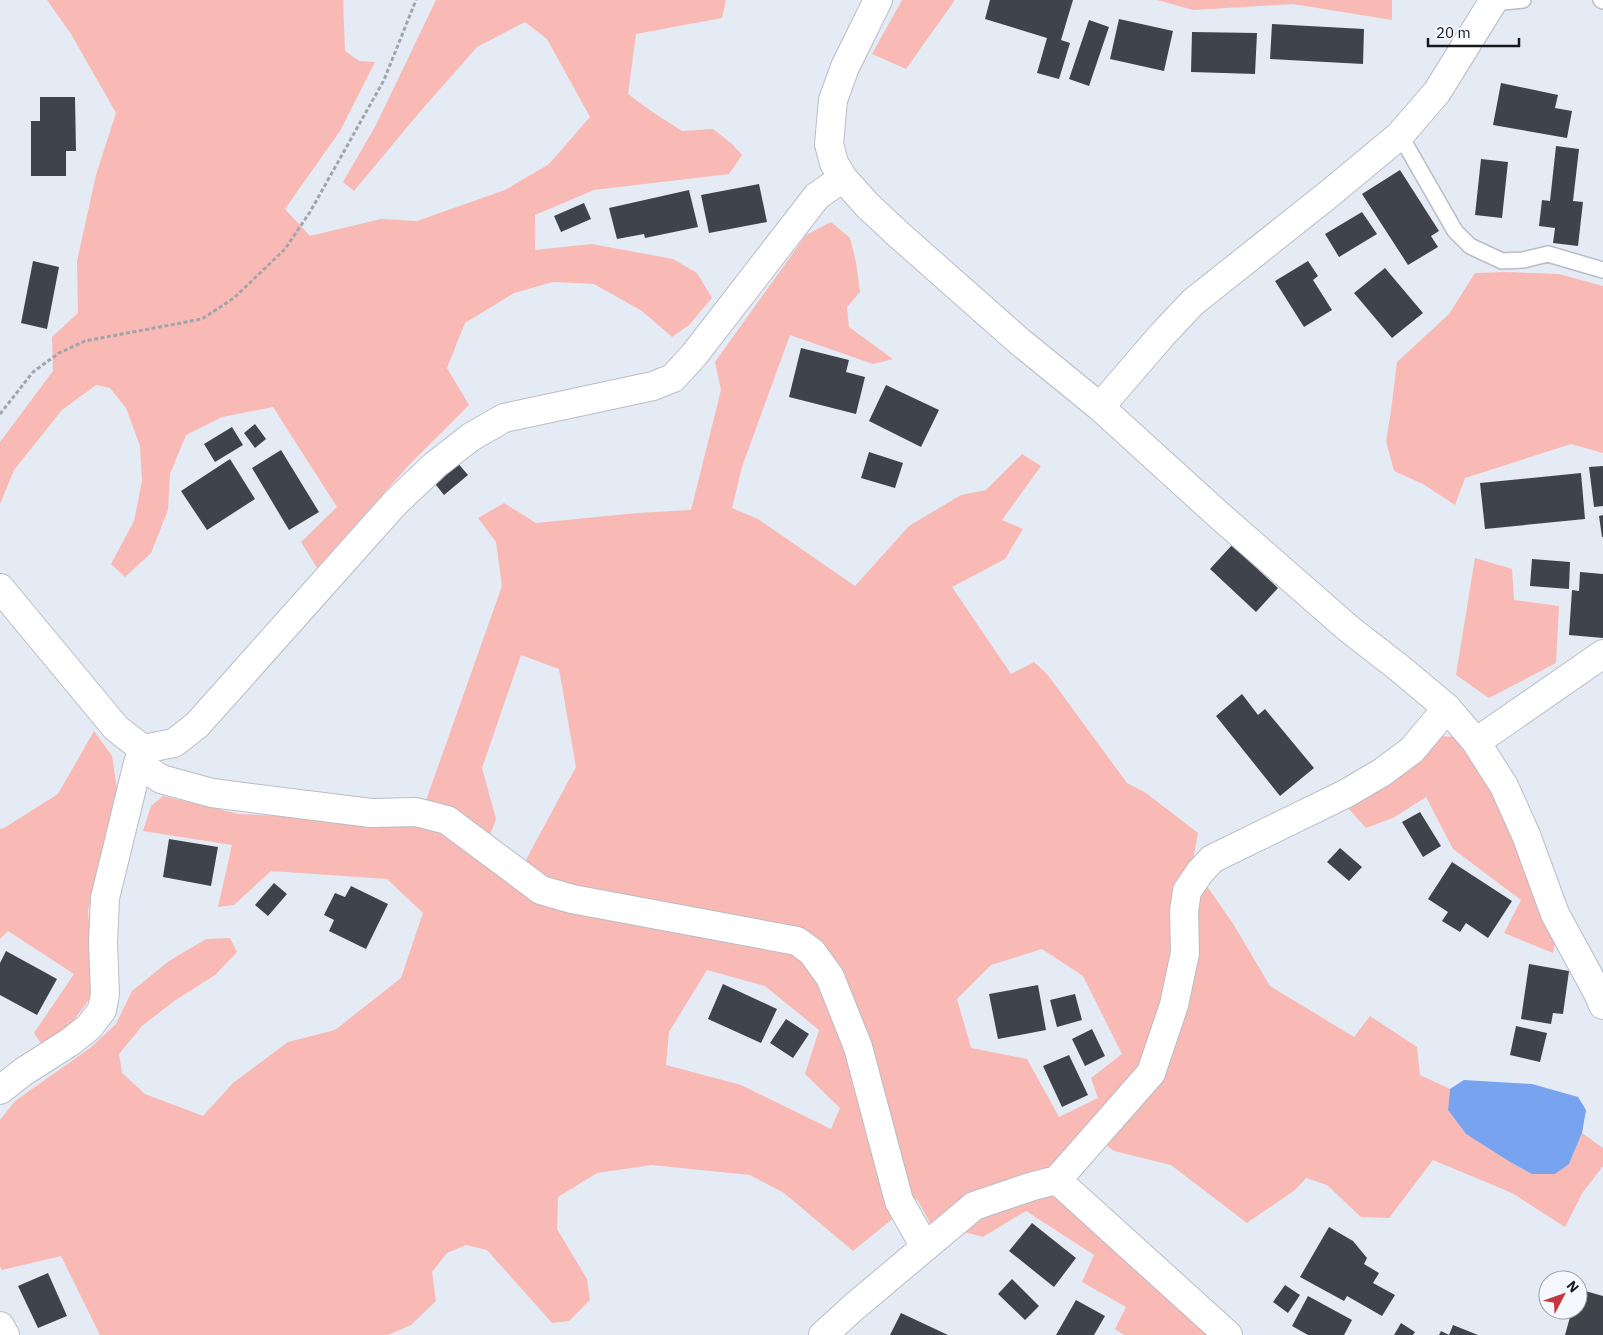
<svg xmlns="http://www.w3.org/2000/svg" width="1603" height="1335" viewBox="0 0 1603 1335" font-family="'IBM Plex Sans',sans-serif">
	<rect width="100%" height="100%" fill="#e5ebf5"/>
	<!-- green -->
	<path fill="#f9b9b5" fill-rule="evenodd" d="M47 0H343L345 51 359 61 375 62 340 131 285 209 310 236 381 219 417 221 505 190 549 164 590 117 547 39 525 22 477 47 418 114 354 191 343 182 376 125 436 0H726L722 18 636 34 628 94 651 111 682 131 713 129 732 144 742 155 729 174 594 190 535 215V250L592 244 673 259 697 273 712 298 689 325 672 337 642 311 594 284 553 282 514 293 465 323 447 368 469 405 409 465 317 568 301 542 337 507 273 407 222 417 186 435 170 474 168 510 151 553 125 577 111 564 134 521 142 481 140 446 126 408 110 388 96 385 62 410 14 470 0 504V442L53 371 52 337 78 313 77 261 96 175 116 113 71 34Z
		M902 0H955L906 69 872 54Z
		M1157 0H1392V20L1293 4 1193 10Z
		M831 222 850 238 856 262 860 292 847 307 849 327 893 359 873 364 790 335 742 467 732 508 758 519 855 586 909 526 961 495 986 490 1022 454 1041 466 1002 520 1023 529 1005 559 952 587 1011 674 1034 662 1047 674 1127 783 1146 793 1198 833 1192 865 1232 922 1270 986 1354 1037 1370 1016 1417 1047 1420 1075 1450 1089 1448 1110 1466 1134 1510 1162 1532 1174 1569 1164 1582 1133 1603 1148V1166L1583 1192 1565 1227 1512 1193 1433 1160 1389 1218 1361 1217 1327 1185 1306 1178 1295 1190 1247 1223 1171 1165 1114 1151 1089 1132 1044 1175 1212 1335H1124L1115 1329 1126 1307 1082 1282 1094 1255 1026 1211 983 1237 930 1223 917 1199 853 1251 784 1193 750 1175 652 1165 597 1173 558 1197 557 1229 587 1279 590 1300 569 1321 552 1323 487 1250 466 1245 447 1253 432 1272 436 1301 411 1325 388 1335H100L61 1256 2 1270 0 1267V1120L15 1101 90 1048 116 1024 132 991 169 961 206 939 230 938 237 952 215 975 174 1001 142 1026 119 1054 122 1073 145 1094 203 1116 233 1083 288 1042 335 1030 401 978 423 913 387 879 271 871 234 905 218 907 232 845 143 831 151 806 163 796 239 814 418 823 502 586 496 542 478 518 504 503 536 523 637 513 691 510 721 390 715 362 806 235ZM521 655 559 669 576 767 514 882 481 859 496 819 482 768ZM1042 949 1083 976 1122 1054 1091 1078 1098 1098 1059 1117 1027 1059 971 1048 957 999 991 965ZM707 970 765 986 819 1030 805 1074 840 1108 831 1129 741 1085 666 1065 669 1032Z
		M1505 272 1559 274 1603 286V453L1571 444 1465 478 1455 505 1423 484 1394 471 1386 441 1391 411 1397 362 1449 314 1475 273Z
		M1475 558 1512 569 1514 600 1559 606 1556 663 1489 698 1456 675Z
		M94 731 112 756 118 796 88 910 94 993 74 1020 44 1048 34 1033 74 974 8 931 0 939V829L4 828 58 794Z
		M1441 736 1457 737 1501 803 1556 938 1553 953 1504 933 1521 900 1453 849 1426 797 1393 818 1366 828 1347 807Z"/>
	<!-- water -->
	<path fill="#78a3ef" d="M1464 1080 1532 1084 1578 1097 1586 1110 1582 1133 1569 1164 1555 1174H1532L1510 1162 1466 1134 1448 1110 1450 1089Z"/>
	<!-- building -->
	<path fill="#3f444c" d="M990 0H1073L1061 40 1070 43 1059 79 1037 73 1047 38 985 19Z
		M1119 19 1173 31 1164 71 1110 59Z
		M1089 20 1109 27 1089 86 1069 79Z
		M1272 24 1364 29 1363 64 1270 59Z
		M1192 32 1257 33 1255 74 1191 72Z
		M1501 83 1558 95 1555 108 1572 111 1567 138 1493 125Z
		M40 97H75L76 151H66V176H31V121H40Z
		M1556 146 1579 149 1573 201 1583 202 1578 246 1553 243 1555 228 1539 226 1542 200 1550 201Z
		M1481 159 1508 162 1502 218 1475 215Z
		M1400 170 1439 231 1431 236 1438 247 1408 265 1362 194Z
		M759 184 767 222 709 233 701 195Z
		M689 190 698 227 645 238 644 234 617 239 609 208Z
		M584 203 591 219 561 232 554 216Z
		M1362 212 1377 234 1339 257 1325 234Z
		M33 261 59 267 47 329 21 323Z
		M1308 261 1318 276 1313 280 1332 310 1304 327 1275 281Z
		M1385 268 1423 313 1392 338 1354 293Z
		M801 348 849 360 846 372 865 377 856 414 789 397Z
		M886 385 939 410 921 447 869 421Z
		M255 424 266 439 255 448 244 433Z
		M232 427 243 445 215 462 204 444Z
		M281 450 319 512 289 530 252 468Z
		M869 452 903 463 895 488 861 478Z
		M230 459 255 499 207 530 181 491Z
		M456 461 468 475 444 495 432 480Z
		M1603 466V506L1594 507 1589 467Z
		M1581 473 1585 519 1485 529 1480 483Z
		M1603 515V537H1602L1599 516Z
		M1232 545 1278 588 1256 612 1210 569Z
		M1532 559 1570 562 1569 589 1530 586Z
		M1580 572 1603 574V638L1569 635 1572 590 1579 591Z
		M1242 694 1258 715 1265 709 1314 768 1280 796 1216 716Z
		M1420 812 1441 846 1423 857 1402 822Z
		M169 839 218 847 211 886 163 877Z
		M1340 848 1362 867 1349 881 1327 862Z
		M1452 862 1512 901 1488 938 1466 923 1460 932 1442 921 1448 912 1428 899Z
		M274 883 287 894 268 916 255 905Z
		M351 886 388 904 366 949 329 931 334 920 324 915 335 893 345 897Z
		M6 951 57 979 37 1015 0 995V963Z
		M1529 964 1569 971 1563 1014 1553 1013 1551 1024 1521 1019Z
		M723 984 777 1009 761 1043 708 1019Z
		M1038 985 1046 1030 998 1039 989 994Z
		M1075 994 1082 1020 1057 1027 1050 1000Z
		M786 1019 809 1034 793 1058 770 1043Z
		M1516 1026 1547 1033 1540 1062 1510 1055Z
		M1092 1029 1105 1056 1085 1066 1072 1039Z
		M1069 1055 1088 1095 1062 1107 1043 1066Z
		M1032 1223 1076 1258 1054 1287 1009 1251Z
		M1329 1227 1353 1241 1367 1258 1364 1264 1379 1273 1373 1283 1395 1295 1382 1316 1347 1296 1344 1301 1300 1277Z
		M48 1273 67 1316 38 1328 18 1286Z
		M1012 1279 1039 1306 1025 1320 998 1294Z
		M1285 1285 1300 1295 1288 1313 1273 1302Z
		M1578 1289 1603 1296V1335H1565L1572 1310H1578Z
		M1308 1296 1352 1320 1344 1335H1308L1292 1326Z
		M1076 1300 1105 1316 1094 1335H1056Z
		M901 1313 948 1335H890Z
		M1401 1323 1415 1332 1413 1335H1394Z
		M1453 1325 1478 1335H1439L1441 1331 1449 1335Z"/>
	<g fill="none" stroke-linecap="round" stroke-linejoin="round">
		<!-- lane casing -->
		<g stroke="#b8bdc7" stroke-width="18">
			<path id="lane" d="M1601 0 1603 1
				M1493 3 1523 0
				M1400 135 1455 231 1470 246 1502 261 1523 260 1548 254 1603 270"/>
		</g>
		<!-- street casing -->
		<g stroke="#b8bdc7" stroke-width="30">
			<path id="street" d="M878 0 845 67 833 100 829 144 834 163 843 178 867 205 898 234 1019 341 1100 407 1221 517 1349 629 1398 667 1447 708 1476 742 1504 786 1526 835 1555 914 1598 993 1603 1005
				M1100 407 1162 335 1193 302 1329 194 1400 135 1437 92 1494 0
				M0 588 116 728 143 749 174 743 197 725 395 503 435 465 471 437 504 418 653 386 673 378 694 355 817 196 843 178
				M1476 742 1603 654
				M138 763 161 779 212 793 371 813 416 812 447 820 541 890 572 899 797 941 812 952 830 977 858 1047 899 1201 925 1247
				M0 1090 23 1072 70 1042 89 1027 102 1010 105 994 103 943 105 898 138 763 143 749
				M1057 1180 1228 1335
				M0 1326 5 1335
				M823 1335 855 1306 974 1206 1033 1186 1057 1180 1151 1073 1174 1005 1185 953 1184 911 1187 891 1200 872 1212 859 1345 794 1381 773 1412 750 1447 708"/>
		</g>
		<!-- path -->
		<path stroke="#a0a5ac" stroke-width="3" stroke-dasharray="4 2.5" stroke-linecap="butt" d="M0 414 33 372 59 353 85 341 202 319 234 298 285 249 310 212 384 80 416 0"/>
		<!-- lane -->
		<use href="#lane" stroke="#fff" stroke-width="15"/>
		<!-- street -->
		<use href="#street" stroke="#fff" stroke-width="28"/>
	</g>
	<!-- north arrow -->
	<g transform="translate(1563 1295) rotate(49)"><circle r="24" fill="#f5f8fe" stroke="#9c9ea3"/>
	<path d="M0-4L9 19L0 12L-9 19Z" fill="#c6363e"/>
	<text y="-8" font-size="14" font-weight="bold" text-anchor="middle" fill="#16181b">N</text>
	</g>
	<!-- scale -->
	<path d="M1428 38v8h91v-8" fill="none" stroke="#16181b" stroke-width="2.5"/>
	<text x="1436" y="38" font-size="15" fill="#16181b" stroke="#f5f8fe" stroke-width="4" paint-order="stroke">20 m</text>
</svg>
